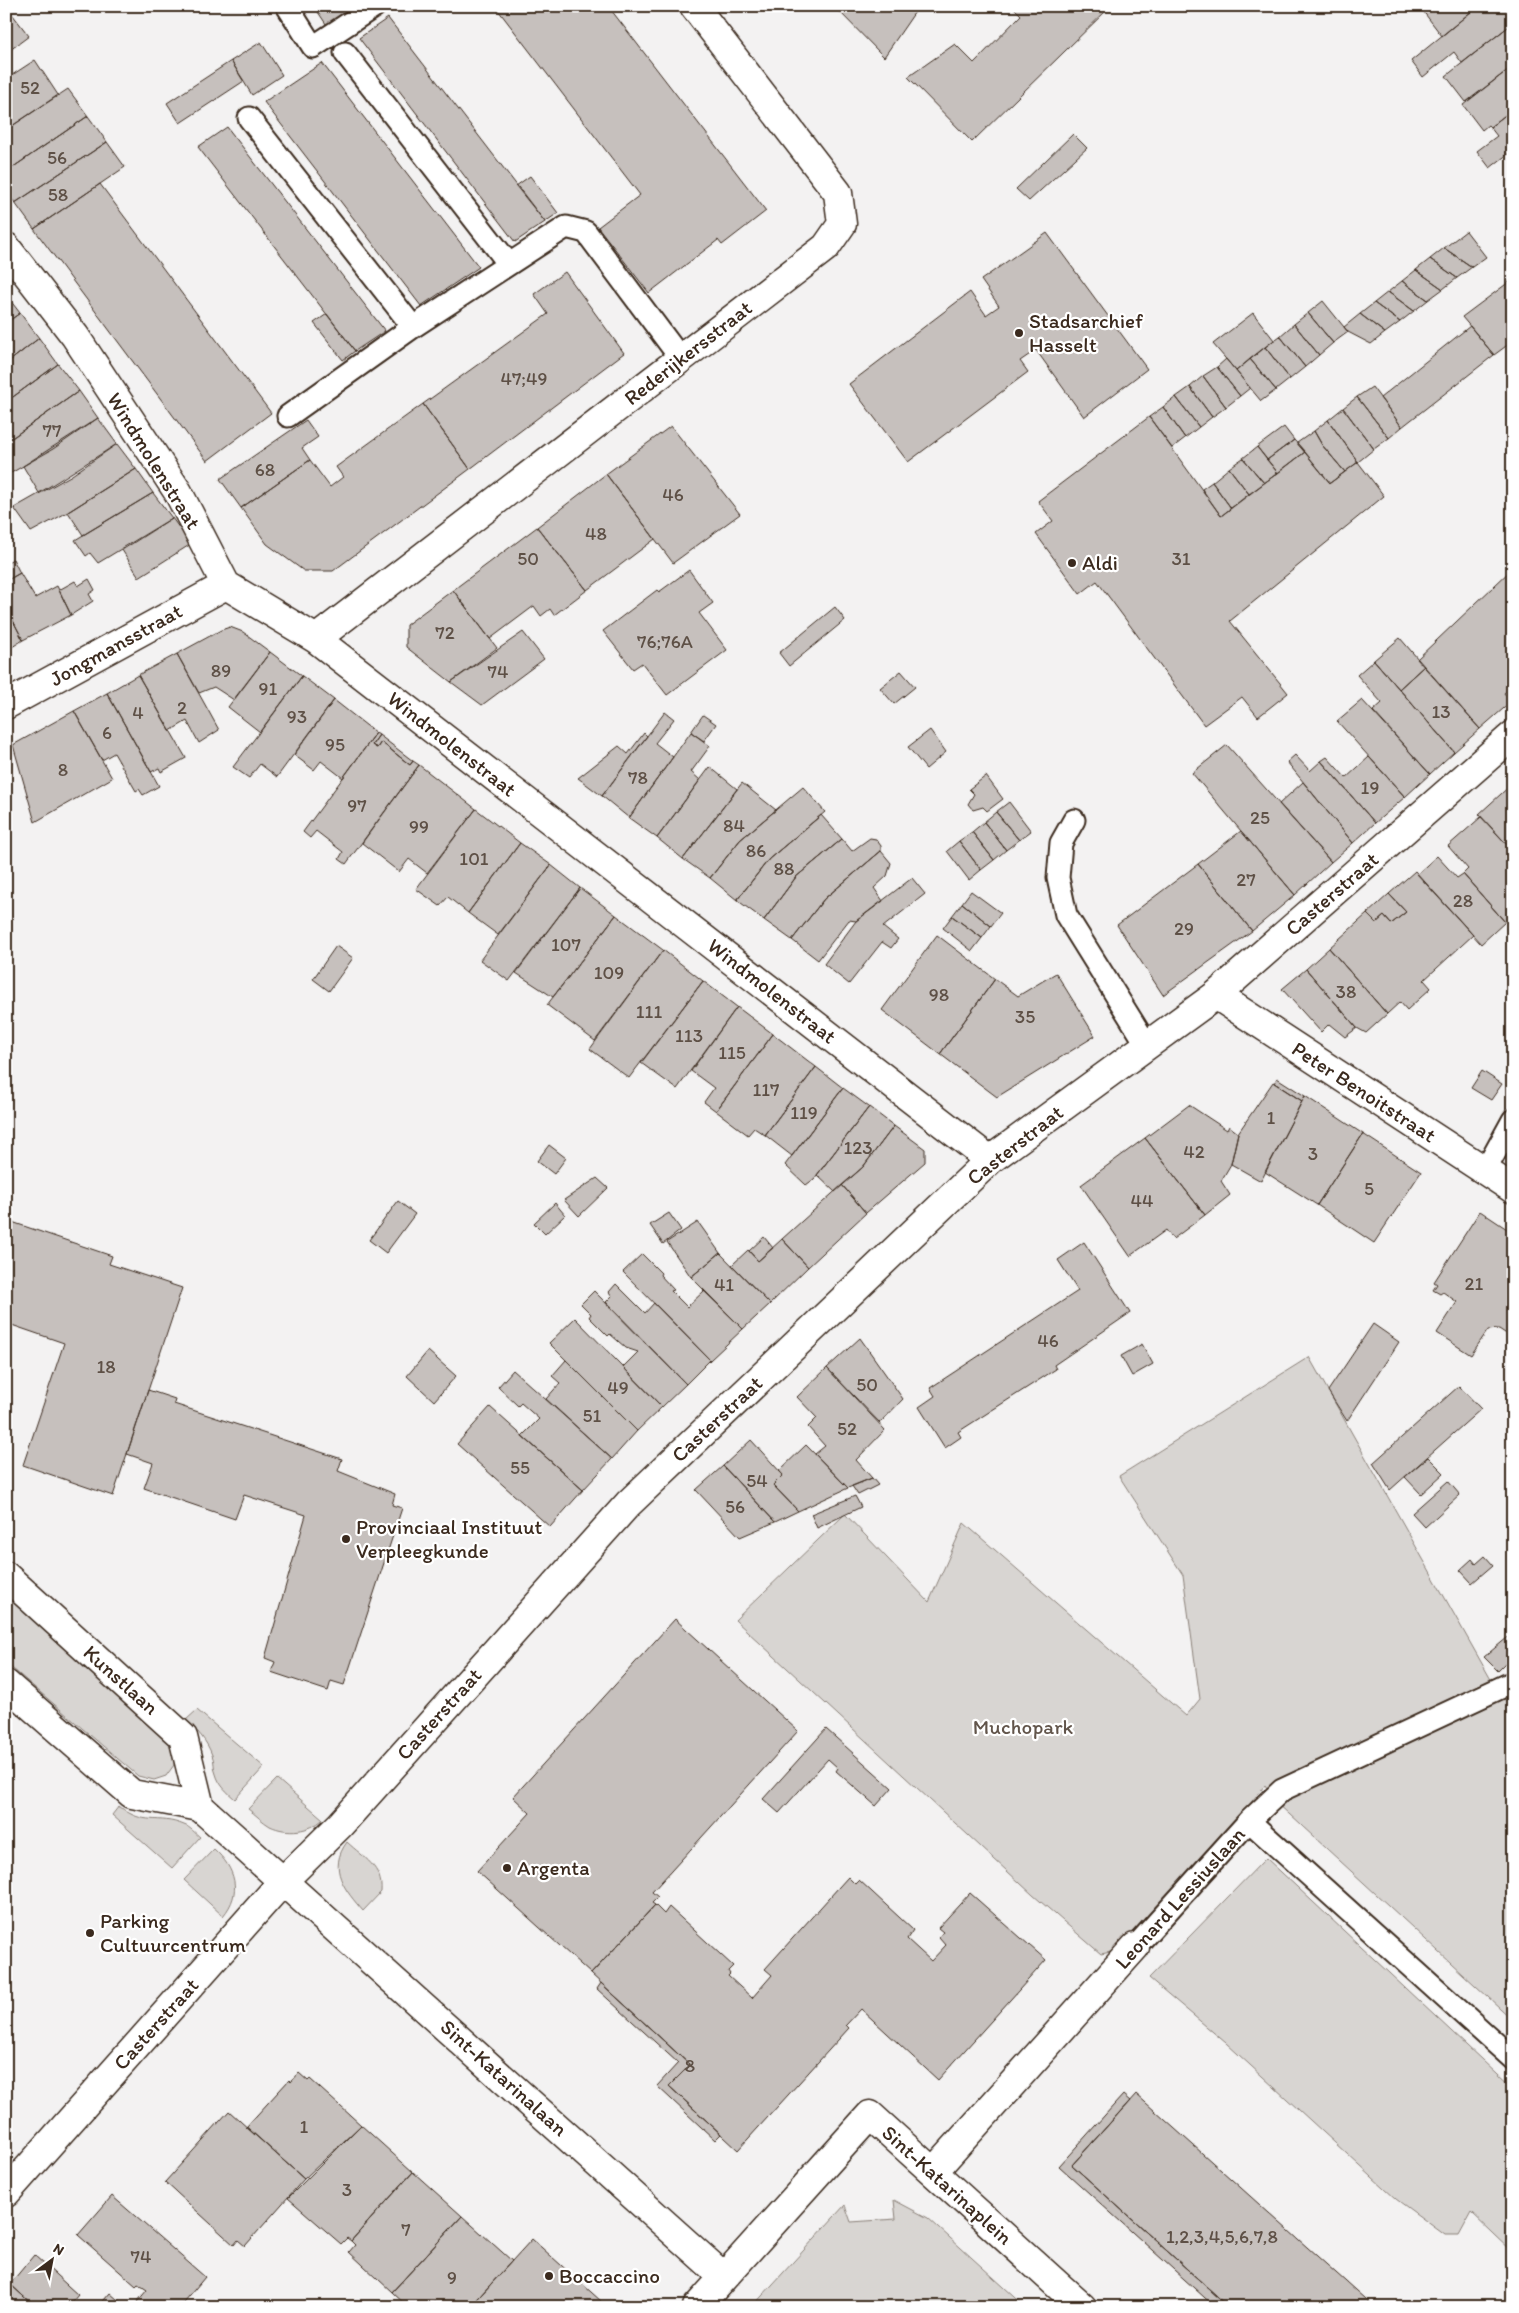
<svg xmlns="http://www.w3.org/2000/svg" width="1519" height="2313" viewBox="0 0 1519 2313" font-family="Itim,sans-serif">
	<rect width="100%" height="100%" fill="#f3f2f2"/>
	<filter id="ink" filterUnits="userSpaceOnUse"><feTurbulence type="fractalNoise" baseFrequency=".02" numOctaves="2"/><feDisplacementMap in="SourceGraphic" scale="10" xChannelSelector="R" yChannelSelector="G"/><feConvolveMatrix kernelMatrix="1 2 1 2 8 2 1 2 1" color-interpolation-filters="sRGB"/></filter>
	<g filter="url(#ink)">
		<!-- green -->
		<path fill="#d8d5d2" stroke="#8a8078" d="M1309 1357 1498 1692 1513 1707V2020L1277 1803 1265 1785 1135 1947 1101 1954 1033 1895 735 1620 845 1514 929 1602 964 1523 1186 1716 1200 1699 1183 1575 1119 1476Z
			M6 1596 169 1740 175 1752 174 1765 166 1776 154 1780 138 1776 6 1663Z
			M197 1710 264 1767 235 1799C227 1792 219 1785 216 1774 213 1768 215 1761 212 1755 207 1741 197 1730 186 1720Z
			M277 1779 323 1819C310 1832 287 1834 270 1826 263 1822 255 1814 248 1809Z
			M119 1806C144 1827 158 1814 184 1825 190 1827 195 1833 200 1837L172 1868 112 1815Z
			M347 1842C364 1858 383 1867 381 1892L363 1911C345 1890 327 1869 347 1842Z
			M214 1849C235 1868 243 1892 223 1916L184 1880Z
			M1266 1858 1513 2089V2253L1471 2213 1459 2235H1445L1396 2199 1226 2043 1149 1978Z
			M894 2200 928 2218 1026 2307H752L845 2205 851 2222 896 2219Z"/>
		<!-- building -->
		<path fill="#c6c0bd" stroke="#3b2a1e" d="M6 6 29 36 6 53Z
			M314 6H366L330 30Z
			M495 6H608L766 211 722 245 718 240 649 293 598 227 640 195Z
			M834 6H919L884 57Z
			M1012 6H1111L972 142 908 77 955 44 974 63 1021 15Z
			M1419 6H1478L1442 36Z
			M1478 6H1513V23L1462 63 1454 52 1423 77 1411 61Z
			M388 18 545 222 515 242 359 38Z
			M1513 23V66L1466 102 1446 76Z
			M261 42 282 75 252 95 231 61Z
			M35 60 58 95 6 130V79Z
			M231 61 244 81 180 123 167 103Z
			M322 63 479 267 421 306 264 102Z
			M1513 66V109L1490 127 1488 125 1482 130 1463 105Z
			M68 89 88 116 6 172V130Z
			M1513 109V150L1490 168 1477 151 1497 136 1490 127Z
			M88 116 107 142 15 203 6 191V172Z
			M227 127 385 331 355 351 198 147Z
			M1073 134 1087 148 1029 201 1016 189Z
			M107 142 125 167 34 229 15 203Z
			M530 176 558 213 545 222 516 186Z
			M100 184 271 413 207 461 34 229Z
			M1466 231 1486 257 1472 267 1444 248Z
			M1047 233 1147 369 1084 417 1036 350 1020 361 1028 372 908 462 849 384 970 292 986 315 999 306 981 280Z
			M1444 248 1472 267 1457 278 1430 259Z
			M1430 259 1457 278 1443 289 1416 270Z
			M1416 270 1443 289 1428 300 1402 281Z
			M565 272 624 353 470 469 423 404 548 314 534 294Z
			M1513 279V341L1494 355 1462 317Z
			M1402 281 1428 300 1414 311 1388 292Z
			M1388 292 1414 311 1400 322 1374 303Z
			M6 295 20 313 6 323Z
			M1323 301 1348 332 1333 343 1308 313Z
			M1374 303 1400 322 1385 333 1360 314Z
			M20 313 39 338 6 364V323Z
			M1253 313 1274 340 1236 371 1213 344Z
			M1308 313 1333 343 1319 355 1294 324Z
			M327 314 355 351 343 360 314 323Z
			M1360 314 1385 333 1371 344 1348 332 1344 327Z
			M1294 324 1319 355 1305 367 1280 336Z
			M1470 326 1494 355 1402 427 1380 398Z
			M1280 336 1305 367 1290 379 1265 347Z
			M39 338 58 364 6 402V364Z
			M1265 347 1290 379 1276 390 1250 359Z
			M1226 359 1250 388 1240 396 1217 367Z
			M1250 359 1276 390 1261 401 1236 371Z
			M58 364 79 391 6 442V402Z
			M1217 367 1240 396 1226 407 1203 376Z
			M1203 376 1226 407 1212 417 1190 387Z
			M1190 387 1212 417 1199 427 1176 397Z
			M1372 387 1402 427 1389 438 1357 397Z
			M79 391 98 418 53 449 11 473 6 467V442Z
			M1176 397 1199 427 1185 438 1163 407Z
			M1357 397 1389 438 1374 449 1343 408Z
			M423 404 470 469 333 571H304L267 544 241 508 310 460 330 487 343 477 336 467Z
			M1163 407 1185 438 1172 448 1149 417Z
			M1343 408 1374 449 1358 462 1328 420Z
			M1149 417 1221 516 1305 452 1330 483 1358 462 1384 496 1230 621 1288 693 1258 717 1242 697 1204 725 1097 581 1080 594 1036 534 1053 521 1038 501Z
			M98 418 117 444 39 493 23 466Z
			M306 420 318 437 302 448 310 460 241 508 220 479Z
			M1328 420 1358 462 1345 472 1322 445 1314 431Z
			M671 426 740 514 673 563 606 474Z
			M1284 427 1294 440 1267 460 1257 447Z
			M1314 431 1322 445 1345 472 1330 483 1297 443Z
			M1294 440 1305 452 1278 473 1267 460Z
			M117 444 136 469 68 512 31 532 14 508 72 475Z
			M1257 447 1278 473 1264 483 1243 458Z
			M1243 458 1264 483 1249 494 1229 468Z
			M1229 468 1249 494 1231 508 1212 482Z
			M136 469 153 493 83 535 68 512Z
			M606 474 655 539 587 590 537 527Z
			M1212 482 1231 508 1221 516 1202 489Z
			M153 493 172 518 98 563 90 553 86 556 75 540Z
			M172 518 191 544 139 577 122 550Z
			M537 527 587 590 554 615 550 609 541 616 534 606 490 639 453 590Z
			M13 559 20 573 6 581V563Z
			M1513 568V685L1504 693 1511 702 1480 729 1417 659Z
			M689 570 713 603 699 613 727 650 667 695 642 663 633 669 603 631 657 590 659 592Z
			M20 573 35 598 57 586 71 615 23 640 6 607V581Z
			M89 579 95 590 89 594 93 601 71 615 59 590 75 581 78 586Z
			M453 590 497 648 451 682 406 647V625Z
			M6 607 23 640 6 651Z
			M835 607 845 620 789 666 779 653Z
			M230 627 243 632 270 652 234 700 214 687 199 693 177 654 221 630Z
			M523 632 544 659 482 705 451 682Z
			M1400 638 1424 666 1399 689 1374 660Z
			M270 652 302 676 260 732 228 707Z
			M177 654 219 730 199 743 187 721 170 731 138 675Z
			M1374 660 1454 752 1430 774 1373 711 1382 703 1357 675Z
			M1424 666 1480 729 1454 752 1399 689Z
			M901 671 915 687 894 704 880 688Z
			M138 675 186 758 161 772 159 768 151 772 107 693Z
			M302 676 334 700 277 777 260 764 249 778 233 767Z
			M107 693 159 786 143 795 139 789 136 791 114 753 102 760 74 711Z
			M334 700 376 733 343 778 321 761 314 770 294 755Z
			M1362 700 1430 774 1405 797 1337 721Z
			M74 711 112 778 35 822 13 745Z
			M665 712 674 719 655 743 673 757 629 818 602 796Z
			M703 715 716 724 704 741 691 732Z
			M930 730 946 752 926 769 908 747Z
			M691 732 710 746 691 772 700 780 657 838 629 818Z
			M376 733 379 735 372 745 377 748 381 742 410 765 413 761 419 765 346 864 339 859 343 852 316 831 310 838 303 832Z
			M644 733 647 736 602 796 578 778 619 746 628 754Z
			M379 735 413 761 410 765 381 742 377 748 372 745Z
			M1227 745 1331 862 1295 895 1192 773Z
			M1295 755 1310 771 1321 761 1375 823 1353 843 1287 762Z
			M1327 757 1346 778 1369 757 1405 797 1375 823 1321 761Z
			M419 765 476 809 427 873 409 859 399 872 362 843Z
			M710 767 737 789 683 859 657 838Z
			M986 776 1003 799 987 811 983 807 973 810 968 804 974 794 969 789Z
			M1303 782 1353 843 1331 862 1279 804Z
			M742 783 776 810 740 840 710 878 683 859Z
			M1512 784H1513V851L1479 814Z
			M803 787 825 812 769 859 737 900 710 878 740 840Z
			M1009 802 1031 831 1019 840 996 812Z
			M476 809 520 843 468 913 448 897 440 906 416 889Z
			M996 812 1019 840 1006 850 984 822Z
			M821 815 842 839 796 877 764 920 737 900 769 859Z
			M1481 817 1513 851V915L1505 922 1463 874 1468 869 1448 846Z
			M984 822 1006 850 994 860 972 832Z
			M1241 831 1295 895 1252 931 1198 864Z
			M972 832 994 860 981 870 959 841Z
			M870 838 876 839 881 846V851L824 899 792 940 764 920 796 877 842 839 852 851Z
			M959 841 981 870 969 880 947 851Z
			M520 843 551 865 498 935 468 913Z
			M881 851 891 863 887 876 874 888 883 901 856 921 849 920 818 960 792 940 824 899Z
			M1437 856 1457 878 1463 874 1505 922 1481 944 1417 874Z
			M1198 864 1252 931 1163 995 1117 925Z
			M551 865 580 888 509 981 480 960Z
			M1415 871 1473 935 1424 980 1431 988 1407 1010 1400 1002 1387 1014 1329 948 1367 914 1376 923 1384 916 1391 924 1406 912 1389 894Z
			M912 878 925 894 883 927 898 939 891 948 882 942 849 984 824 964 856 921Z
			M580 888 616 915 553 997 516 973Z
			M971 891 1001 913 991 926 962 903Z
			M1389 894 1406 912 1391 924 1384 916 1376 923 1367 914Z
			M962 903 991 926 982 938 952 916Z
			M616 915 663 950 595 1041 547 1005Z
			M952 916 982 938 972 951 943 928Z
			M937 935 995 979 940 1054 882 1010Z
			M336 946 353 958 329 991 313 979Z
			M1329 948 1387 1014 1366 1033 1357 1028 1306 969Z
			M663 950 703 981 629 1078 590 1049Z
			M1306 969 1357 1028 1345 1037 1329 1024 1321 1032 1282 989Z
			M1056 973 1095 1036 997 1097 940 1054 995 979 1018 996Z
			M703 981 737 1007 677 1089 641 1063Z
			M737 1007 773 1034 716 1111 704 1102 714 1088 691 1071Z
			M773 1034 816 1067 765 1135 754 1128 748 1135 716 1111Z
			M816 1067 843 1088 792 1156 765 1135Z
			M1482 1071 1502 1084 1491 1100 1471 1088Z
			M1277 1078 1305 1096 1302 1101 1274 1083Z
			M1273 1082 1302 1101 1261 1181 1231 1164 1238 1133Z
			M843 1088 869 1107 814 1179 806 1185 785 1165Z
			M1305 1096 1363 1134 1317 1205 1265 1172Z
			M1189 1105 1227 1130 1229 1126 1238 1133 1231 1164 1221 1181 1230 1195 1205 1215 1145 1138Z
			M869 1107 894 1126 863 1167 835 1192 817 1175Z
			M894 1126 925 1149V1162L866 1213 842 1185 863 1167Z
			M1363 1134 1421 1172 1374 1243 1317 1205Z
			M1145 1138 1205 1215 1173 1239 1166 1230 1130 1256 1081 1185Z
			M549 1145 566 1158 554 1174 537 1161Z
			M597 1178 608 1188 579 1216 564 1200Z
			M842 1185 866 1213 808 1267 782 1239Z
			M398 1201 415 1214 386 1253 369 1240Z
			M555 1203 565 1215 545 1234 534 1223Z
			M1480 1211 1513 1233V1334L1511 1337 1499 1329 1488 1330 1471 1355 1437 1333 1457 1302 1443 1292 1440 1294 1433 1290 1437 1284 1434 1282Z
			M669 1213 681 1230 663 1244 650 1225Z
			M6 1220 112 1256 109 1264 182 1288 113 1496 23 1465 64 1343 6 1323Z
			M698 1222 720 1253 691 1277 667 1242Z
			M764 1237 773 1248 758 1261 749 1251Z
			M782 1239 808 1267 770 1304 732 1265 748 1250 758 1261Z
			M1084 1242 1130 1313 1054 1365 1056 1369 958 1432 961 1437 945 1448 919 1407 935 1396 930 1388 1078 1291 1058 1260Z
			M720 1253 770 1304 743 1329 691 1277Z
			M642 1254 661 1273 660 1275 674 1290 671 1291 687 1307 704 1291 743 1329 710 1360 623 1272Z
			M616 1284 645 1313 654 1303 710 1360 686 1384 606 1302 612 1296 609 1292Z
			M594 1291 686 1384 662 1407 623 1367 638 1352 626 1348 610 1334 608 1336 589 1317 591 1314 581 1304Z
			M575 1318 662 1407 637 1431 549 1343Z
			M1373 1324 1399 1342 1347 1421 1328 1391Z
			M860 1338 903 1399 880 1423 827 1368Z
			M1142 1344 1153 1364 1132 1376 1121 1356Z
			M428 1351 456 1376 434 1401 407 1376Z
			M566 1360 637 1431 612 1459 546 1399 560 1383 552 1376Z
			M827 1368 885 1430 856 1460 872 1478 848 1488 815 1454 825 1446 808 1427 817 1418 797 1397Z
			M513 1370 612 1459 583 1490 522 1436 539 1419 521 1403 518 1406 498 1387Z
			M1459 1386 1481 1409 1390 1490 1373 1463Z
			M148 1390 175 1399 174 1404 342 1459 338 1471 395 1494 392 1505 402 1508 344 1685 331 1681 328 1691 271 1672 275 1662 265 1658 306 1515 244 1495 235 1519 144 1488 153 1463 127 1454Z
			M490 1407 583 1490 550 1527 457 1444Z
			M751 1440 783 1475 773 1485 798 1511 775 1522 723 1466Z
			M806 1445 848 1488 798 1511 773 1485 783 1475 779 1471Z
			M1428 1457 1444 1473 1421 1494 1405 1477Z
			M723 1466 775 1522 740 1537 696 1490Z
			M872 1478 878 1485 858 1495 852 1486Z
			M1448 1481 1460 1495 1425 1527 1412 1513Z
			M855 1496 861 1507 817 1528 811 1514Z
			M1485 1556 1493 1565 1472 1583 1460 1570 1472 1559 1476 1564Z
			M675 1619 798 1731 652 1892 658 1897 652 1903 655 1905 591 1974 477 1871 530 1813 513 1797Z
			M1513 1633V1661L1510 1659 1498 1671 1484 1657Z
			M826 1729 892 1788 876 1806 836 1771 838 1768 828 1759 779 1813 763 1799Z
			M848 1877 855 1884 859 1880 913 1930 907 1939 931 1961 946 1945 939 1937 943 1932 938 1928 970 1893 1046 1960 938 2080 861 2009 846 2025 849 2028 738 2150 669 2086 690 2065 591 1974 655 1905 664 1914 669 1907 733 1966 728 1971 730 1974 728 1976 752 1998 772 1975 765 1969Z
			M601 1983 690 2065 669 2086 721 2134 715 2140 657 2086 678 2063 597 1989Z
			M299 2073 308 2081 310 2079 361 2125 304 2179 246 2127 289 2080 291 2082Z
			M1136 2094 1374 2307H1229L1072 2165Z
			M1123 2095 1130 2101 1072 2165 1229 2307H1215L1059 2166Z
			M229 2111 304 2179 245 2246 238 2240 234 2245 165 2182Z
			M361 2125 413 2172 351 2241 347 2238 341 2244 288 2198Z
			M413 2172 462 2216 392 2292 349 2252 355 2245 351 2241Z
			M112 2196 205 2277 180 2307H133L147 2290 138 2284 136 2286 78 2235Z
			M462 2216 512 2261 470 2307H439L434 2302 429 2307H408L392 2292Z
			M532 2239 601 2301 596 2307H470Z
			M34 2255 78 2295 68 2307H35L10 2284Z
			M10 2284 35 2307H6V2288Z
			M110 2293 126 2307H98Z"/>
		<g fill="none" stroke-linecap="round" stroke-linejoin="round">
			<!-- service casing -->
			<g stroke="#3b2a1e" stroke-width="25">
				<path id="service" d="M287 6 313 47 375 6
					M345 53 509 264
					M249 118 413 327
					M288 416 413 327 566 227 586 232 681 359
					M1074 820 1061 843 1058 878 1066 915 1147 1045
					M1485 1171 1513 1120
					M1249 1821 1282 1790 1513 1682
					M1135 1947 1249 1821 1513 2059"/>
			</g>
			<!-- minor casing -->
			<g stroke="#3b2a1e" stroke-width="31">
				<path id="minor" d="M6 247 75 336 178 492 226 585 316 639 990 1160
					M316 639 826 247 842 224 838 193 694 6
					M6 705 226 585
					M1216 995 1513 1189
					M6 1576 183 1737 200 1807
					M6 1684 132 1794 200 1807 724 2277
					M933 2172 1135 1947
					M6 2193 284 1880 340 1825 628 1504 990 1160 1216 995 1513 735
					M697 2307 870 2115 1082 2307"/>
			</g>
			<!-- service -->
			<use href="#service" stroke="#fff" stroke-width="21"/>
			<!-- minor -->
			<use href="#minor" stroke="#fff" stroke-width="28"/>
		</g>
	</g>
	<!-- markers -->
	<g fill="#3b2a1e" stroke="#fff" stroke-width="2">
		<circle cx="1019" cy="333" r="5"/>
		<circle cx="1072" cy="563" r="5"/>
		<circle cx="346" cy="1539" r="5"/>
		<circle cx="507" cy="1868" r="5"/>
		<circle cx="90" cy="1933" r="5"/>
		<circle cx="549" cy="2276" r="5"/>
	</g>
	<g text-anchor="middle" stroke-width="4.5" stroke-linejoin="round" paint-order="stroke">
		<!-- number labels -->
		<g font-size="19" fill="#5e5046">
			<text x="30" y="94">52</text>
			<text x="57" y="164">56</text>
			<text x="58" y="201">58</text>
			<text x="524" y="385">47;49</text>
			<text x="52" y="437">77</text>
			<text x="265" y="476">68</text>
			<text x="673" y="501">46</text>
			<text x="596" y="540">48</text>
			<text x="528" y="565">50</text>
			<text x="1181" y="565">31</text>
			<text x="445" y="639">72</text>
			<text x="665" y="648">76;76A</text>
			<text x="221" y="677">89</text>
			<text x="498" y="678">74</text>
			<text x="268" y="695">91</text>
			<text x="182" y="714">2</text>
			<text x="1441" y="718">13</text>
			<text x="138" y="719">4</text>
			<text x="297" y="723">93</text>
			<text x="107" y="739">6</text>
			<text x="335" y="751">95</text>
			<text x="63" y="776">8</text>
			<text x="638" y="784">78</text>
			<text x="1370" y="794">19</text>
			<text x="357" y="812">97</text>
			<text x="1260" y="824">25</text>
			<text x="734" y="832">84</text>
			<text x="419" y="833">99</text>
			<text x="756" y="857">86</text>
			<text x="474" y="865">101</text>
			<text x="784" y="875">88</text>
			<text x="1246" y="886">27</text>
			<text x="1463" y="907">28</text>
			<text x="1184" y="935">29</text>
			<text x="566" y="951">107</text>
			<text x="609" y="979">109</text>
			<text x="1346" y="998">38</text>
			<text x="939" y="1001">98</text>
			<text x="649" y="1018">111</text>
			<text x="1025" y="1023">35</text>
			<text x="689" y="1042">113</text>
			<text x="732" y="1059">115</text>
			<text x="766" y="1096">117</text>
			<text x="804" y="1119">119</text>
			<text x="1271" y="1124">1</text>
			<text x="858" y="1154">123</text>
			<text x="1194" y="1158">42</text>
			<text x="1313" y="1160">3</text>
			<text x="1369" y="1195">5</text>
			<text x="1142" y="1207">44</text>
			<text x="1474" y="1290">21</text>
			<text x="724" y="1291">41</text>
			<text x="1048" y="1347">46</text>
			<text x="106" y="1373">18</text>
			<text x="867" y="1391">50</text>
			<text x="618" y="1394">49</text>
			<text x="592" y="1422">51</text>
			<text x="847" y="1435">52</text>
			<text x="520" y="1474">55</text>
			<text x="757" y="1487">54</text>
			<text x="735" y="1513">56</text>
			<text x="690" y="2072">8</text>
			<text x="304" y="2133">1</text>
			<text x="347" y="2196">3</text>
			<text x="406" y="2236">7</text>
			<text x="1222" y="2243">1,2,3,4,5,6,7,8</text>
			<text x="141" y="2263">74</text>
			<text x="452" y="2284">9</text>
		</g>
		<!-- poi labels -->
		<g font-size="21" fill="#3b2a1e" stroke="#fff" text-anchor="start">
			<text x="1029" y="328">Stadsarchief<tspan x="1029" dy="24">Hasselt</tspan></text>
			<text x="1082" y="570">Aldi</text>
			<text x="356" y="1534">Provinciaal Instituut<tspan x="356" dy="24">Verpleegkunde</tspan></text>
			<text x="517" y="1875">Argenta</text>
			<text x="100" y="1928">Parking<tspan x="100" dy="24">Cultuurcentrum</tspan></text>
			<text x="559" y="2283">Boccaccino</text>
		</g>
		<!-- street labels -->
		<g font-size="21" fill="#3b2a1e" stroke="#fff">
			<text transform="translate(688 353) rotate(-38)" y="7">Rederijkersstraat</text>
			<text transform="translate(154 461) rotate(58)" y="7">Windmolenstraat</text>
			<text transform="translate(116 645) rotate(-29)" y="7">Jongmansstraat</text>
			<text transform="translate(452 744) rotate(38)" y="7">Windmolenstraat</text>
			<text transform="translate(1332 894) rotate(-41)" y="7">Casterstraat</text>
			<text transform="translate(772 991) rotate(38)" y="7">Windmolenstraat</text>
			<text transform="translate(1364 1092) rotate(33)" y="7">Peter Benoitstraat</text>
			<text transform="translate(1015 1145) rotate(-38)" y="7">Casterstraat</text>
			<text transform="translate(717 1419) rotate(-43)" y="7">Casterstraat</text>
			<text transform="translate(121 1680) rotate(42)" y="7">Kunstlaan</text>
			<text transform="translate(439 1714) rotate(-48)" y="7">Casterstraat</text>
			<text transform="translate(1180 1898) rotate(-48)" y="7">Leonard Lessiuslaan</text>
			<text transform="translate(156 2024) rotate(-48)" y="7">Casterstraat</text>
			<text transform="translate(504 2078) rotate(42)" y="7">Sint-Katarinalaan</text>
			<text transform="translate(947 2185) rotate(42)" y="7">Sint-Katarinaplein</text>
		</g>
		<!-- park labels -->
		<g font-size="21" fill="#62554b" stroke="#fff">
			<text x="1023" y="1734">Muchopark</text>
		</g>
	</g>
	<!-- margin -->
	<rect width="1519" height="2313" fill="none" stroke="#fff" stroke-width="25"/>
	<rect x="12" y="12" width="1494" height="2288" fill="none" stroke="#3b2a1e" stroke-width="2" filter="url(#ink)"/>
	<!-- north arrow -->
	<g transform="translate(52 2260) rotate(32)" stroke="#ffffff" stroke-width="4" paint-order="stroke">
	<path d="M0-4L9 19L0 12L-9 19Z" fill="#3b2a1e"/>
	<text y="-8" font-size="14" font-weight="bold" text-anchor="middle" fill="#3b2a1e">N</text>
	</g>
</svg>
